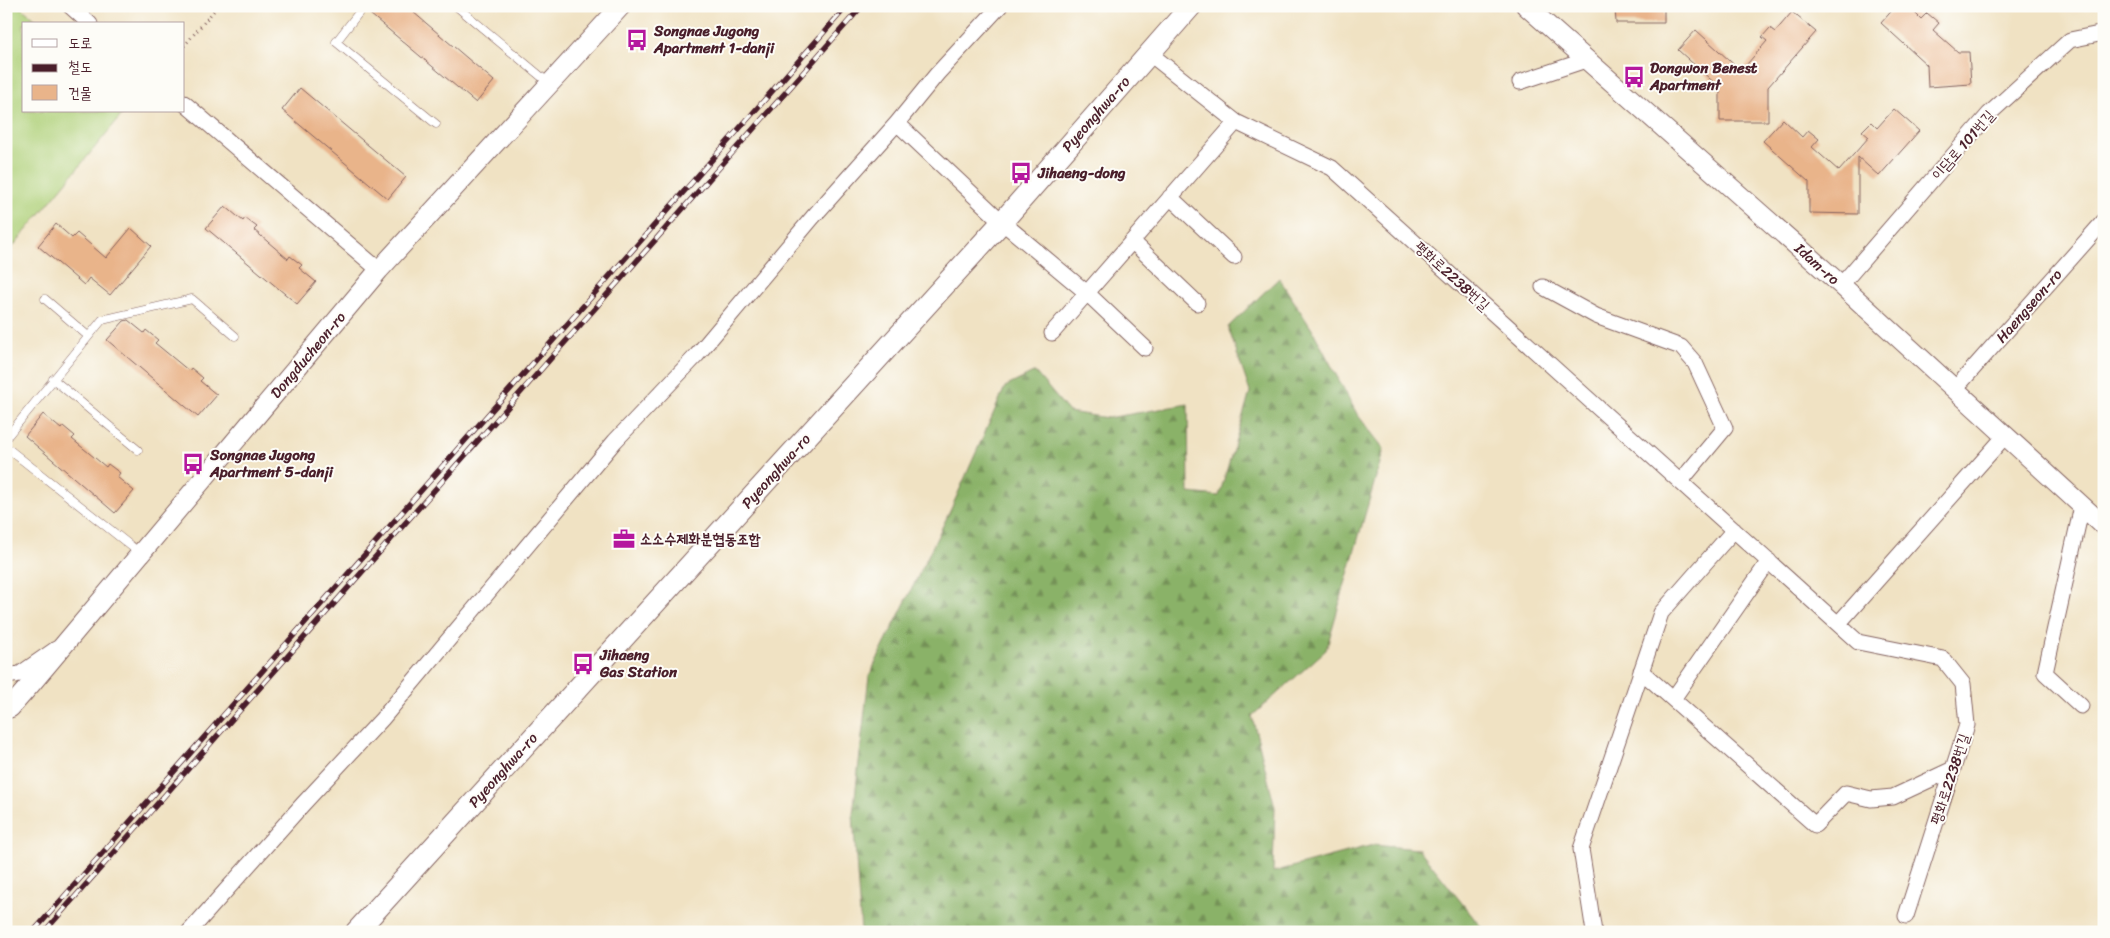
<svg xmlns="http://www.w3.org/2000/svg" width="2110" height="938" viewBox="0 0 2110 938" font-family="Sriracha,'Poor Story',sans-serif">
	<defs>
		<pattern id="forest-firs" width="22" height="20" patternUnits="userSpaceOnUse" patternTransform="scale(1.25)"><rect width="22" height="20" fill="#8ab268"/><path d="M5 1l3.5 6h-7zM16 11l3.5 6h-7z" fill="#739056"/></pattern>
	</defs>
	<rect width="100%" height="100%" fill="#fdfcf7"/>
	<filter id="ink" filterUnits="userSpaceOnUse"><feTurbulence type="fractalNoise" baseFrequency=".02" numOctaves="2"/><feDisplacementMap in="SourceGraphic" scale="10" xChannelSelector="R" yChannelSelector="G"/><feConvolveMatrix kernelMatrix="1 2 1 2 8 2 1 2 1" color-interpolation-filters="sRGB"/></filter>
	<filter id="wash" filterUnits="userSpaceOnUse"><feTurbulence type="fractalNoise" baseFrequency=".0096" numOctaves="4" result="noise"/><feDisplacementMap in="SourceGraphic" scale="20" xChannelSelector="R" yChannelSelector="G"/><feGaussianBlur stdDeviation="1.12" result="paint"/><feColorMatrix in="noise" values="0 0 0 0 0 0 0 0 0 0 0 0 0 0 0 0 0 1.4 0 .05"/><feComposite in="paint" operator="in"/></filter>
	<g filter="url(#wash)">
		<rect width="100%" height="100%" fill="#f0e2c3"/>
		<!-- forest -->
		<path fill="url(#forest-firs)" stroke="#6a684a" d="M1279 278 1313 331 1357 414 1384 449 1326 650 1252 716 1275 807 1273 872 1373 845 1419 849 1485 932H861L853 814 869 676 951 509 1005 387 1035 372 1069 412 1108 418 1188 404 1189 493 1219 496 1250 392 1228 327Z"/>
		<!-- garden -->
		<path fill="#aed078" stroke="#7c7852" d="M6 6H19L41 24H24V111H125L6 255Z"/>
		<g id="blocks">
			<!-- building -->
			<path fill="#e9b48a" d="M376 6H406L494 81 476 103 370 14Z
				M1615 6H1664V23H1616Z
				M1896 6H1908L1921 19 1927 13 1939 23 1933 30 1958 52H1969L1971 84 1928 87 1927 65 1881 23Z
				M1792 12 1816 32 1768 87V121H1720V88L1678 50 1696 30 1741 71 1767 41 1762 37 1770 28 1775 32Z
				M300 88 406 177 388 199 282 110Z
				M1894 109 1919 131 1879 176 1858 157V214L1809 213V182L1763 141 1783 119 1802 137 1808 130 1819 139 1812 147 1839 171 1869 137 1862 131 1871 122 1877 128Z
				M225 206 243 221 245 218 257 227 254 230 288 259 290 256 302 265 299 268 316 282 297 304 206 228Z
				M56 224 72 238 77 233 106 258 131 228 151 246 110 295 89 278 84 285 38 246Z
				M128 320 144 333 146 330 158 340 155 343 189 371 191 368 203 378 200 381 217 395 198 417 107 340 124 321Z
				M43 414 61 429 63 426 75 436 72 439 106 467 108 464 120 473 117 477 134 491 115 513 25 436Z"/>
		</g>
	</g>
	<g filter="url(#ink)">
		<use href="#blocks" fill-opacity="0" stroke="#846360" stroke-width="1"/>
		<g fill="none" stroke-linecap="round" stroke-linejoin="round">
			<!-- service casing -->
			<g stroke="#846360" stroke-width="9">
				<path id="service" d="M364 6 336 42 436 124
					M456 6 550 84
					M45 299 88 336
					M53 379 138 450
					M6 438 102 320 192 299 235 336
					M6 447 141 554"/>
			</g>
			<!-- minor casing -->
			<g stroke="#846360" stroke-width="17">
				<path id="minor" d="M70 6 90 24
					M1149 53 1236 122 1332 168 1858 642 1943 659 1963 684 1967 725 1906 916
					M1520 82 1586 60
					M184 103 379 270
					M897 123 937 74 1000 6
					M1170 197 1234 257
					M1132 241 1197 303
					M1841 285 1989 114 2070 40 2104 33
					M1543 287 1596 316 1681 347 1695 363 1725 428 1680 482
					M1052 333 1236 122
					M1954 390 2104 221
					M1838 624 2005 436
					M1641 671 1815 825 1846 793 1871 799 1893 797 1953 769
					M6 676 20 674 56 649
					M1673 699 1769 561
					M2081 706 2045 673 2082 506
					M189 932 303 804 382 719 615 441 697 355 813 217 897 123 1002 222 1087 293 1145 348
					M1594 932 1581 849 1661 613 1734 530"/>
			</g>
			<!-- tertiary casing -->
			<g stroke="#846360" stroke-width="21">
				<path id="tertiary" d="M1526 6 1841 285 2104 526
					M6 705 10 708 31 684 379 270 621 6"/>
			</g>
			<!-- secondary casing -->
			<g stroke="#846360" stroke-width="23">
				<path id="secondary" d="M356 932 1002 222 1191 6"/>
			</g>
			<!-- path -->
			<path stroke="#846360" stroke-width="3" stroke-dasharray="1 4" stroke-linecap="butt" d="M184 46 218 6"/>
			<!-- service -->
			<use href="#service" stroke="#fff" stroke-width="8"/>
			<!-- minor -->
			<use href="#minor" stroke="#fff" stroke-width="15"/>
			<!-- tertiary -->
			<use href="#tertiary" stroke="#fff" stroke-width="19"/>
			<!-- secondary -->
			<use href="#secondary" stroke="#fff" stroke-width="21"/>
			<!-- rail casing -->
			<g stroke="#4a1f2b" stroke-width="5.5">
				<path id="rail" d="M33 932 847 6
					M44 932 862 6"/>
			</g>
			<!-- rail -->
			<use href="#rail" stroke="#fdfcf7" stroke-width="4" stroke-dasharray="11" stroke-linecap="butt"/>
		</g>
	</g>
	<!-- icons -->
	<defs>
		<g id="bus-bare" transform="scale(1.725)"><path d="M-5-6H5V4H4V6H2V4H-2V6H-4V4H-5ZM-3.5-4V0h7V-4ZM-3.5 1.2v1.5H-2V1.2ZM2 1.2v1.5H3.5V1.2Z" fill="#b5179e" stroke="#fdfcf7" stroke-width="2.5" paint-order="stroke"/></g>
		<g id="office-bare" transform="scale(1.725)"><path d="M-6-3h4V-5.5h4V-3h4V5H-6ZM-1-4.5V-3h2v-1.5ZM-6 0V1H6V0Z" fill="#b5179e" stroke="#fdfcf7" stroke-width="2.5" paint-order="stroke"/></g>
	</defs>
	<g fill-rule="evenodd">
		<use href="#bus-bare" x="637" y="40"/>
		<use href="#bus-bare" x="1634" y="77"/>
		<use href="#bus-bare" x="1021" y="173"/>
		<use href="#bus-bare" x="193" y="464"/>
		<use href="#office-bare" x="624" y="539"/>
		<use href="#bus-bare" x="583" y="664"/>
	</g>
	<g text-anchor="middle" stroke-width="4" stroke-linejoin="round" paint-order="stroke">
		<!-- poi labels -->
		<g font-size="15" font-weight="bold" fill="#4a1f2b" stroke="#fdfcf7" text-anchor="start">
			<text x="654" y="36">Songnae Jugong<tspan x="654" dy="17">Apartment 1-danji</tspan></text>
			<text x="1650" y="73">Dongwon Benest<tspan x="1650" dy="17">Apartment</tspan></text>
			<text x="1038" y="178">Jihaeng-dong</text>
			<text x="210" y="460">Songnae Jugong<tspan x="210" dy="17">Apartment 5-danji</tspan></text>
			<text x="640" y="544">소소수제화분협동조합</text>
			<text x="600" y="660">Jihaeng<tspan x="600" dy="17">Gas Station</tspan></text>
		</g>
		<!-- street labels -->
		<g font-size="15" fill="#4a1f2b" stroke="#fdfcf7">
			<text transform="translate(1096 114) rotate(-49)" y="5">Pyeonghwa-ro</text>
			<text transform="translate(1963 145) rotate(-49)" y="5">이담로 101번길</text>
			<text transform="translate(1817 264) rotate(42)" y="5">Idam-ro</text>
			<text transform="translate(1452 276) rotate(42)" y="5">평화로2238번길</text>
			<text transform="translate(2029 306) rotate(-49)" y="5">Haengseon-ro</text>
			<text transform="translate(308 355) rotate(-50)" y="5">Dongducheon-ro</text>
			<text transform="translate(776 471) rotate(-48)" y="5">Pyeonghwa-ro</text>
			<text transform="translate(503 770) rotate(-48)" y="5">Pyeonghwa-ro</text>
			<text transform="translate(1950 779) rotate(-72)" y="5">평화로2238번길</text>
		</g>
	</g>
	<!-- margin -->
	<rect width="2110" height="938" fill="none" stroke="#fdfcf7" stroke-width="25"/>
	<!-- legend -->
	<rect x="22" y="22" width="162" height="90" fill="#fdfcf7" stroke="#b5a4a5"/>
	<rect x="32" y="39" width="25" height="8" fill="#ffffff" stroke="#b5a4a5"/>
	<text x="68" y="48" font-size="15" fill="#4a1f2b">도로</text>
	<rect x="32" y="64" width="25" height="8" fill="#4a1f2b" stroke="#b5a4a5"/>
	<text x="68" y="72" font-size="15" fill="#4a1f2b">철도</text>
	<rect x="32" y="85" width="25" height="15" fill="#e9b48a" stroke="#b5a4a5"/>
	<text x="68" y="98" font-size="15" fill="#4a1f2b">건물</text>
</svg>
